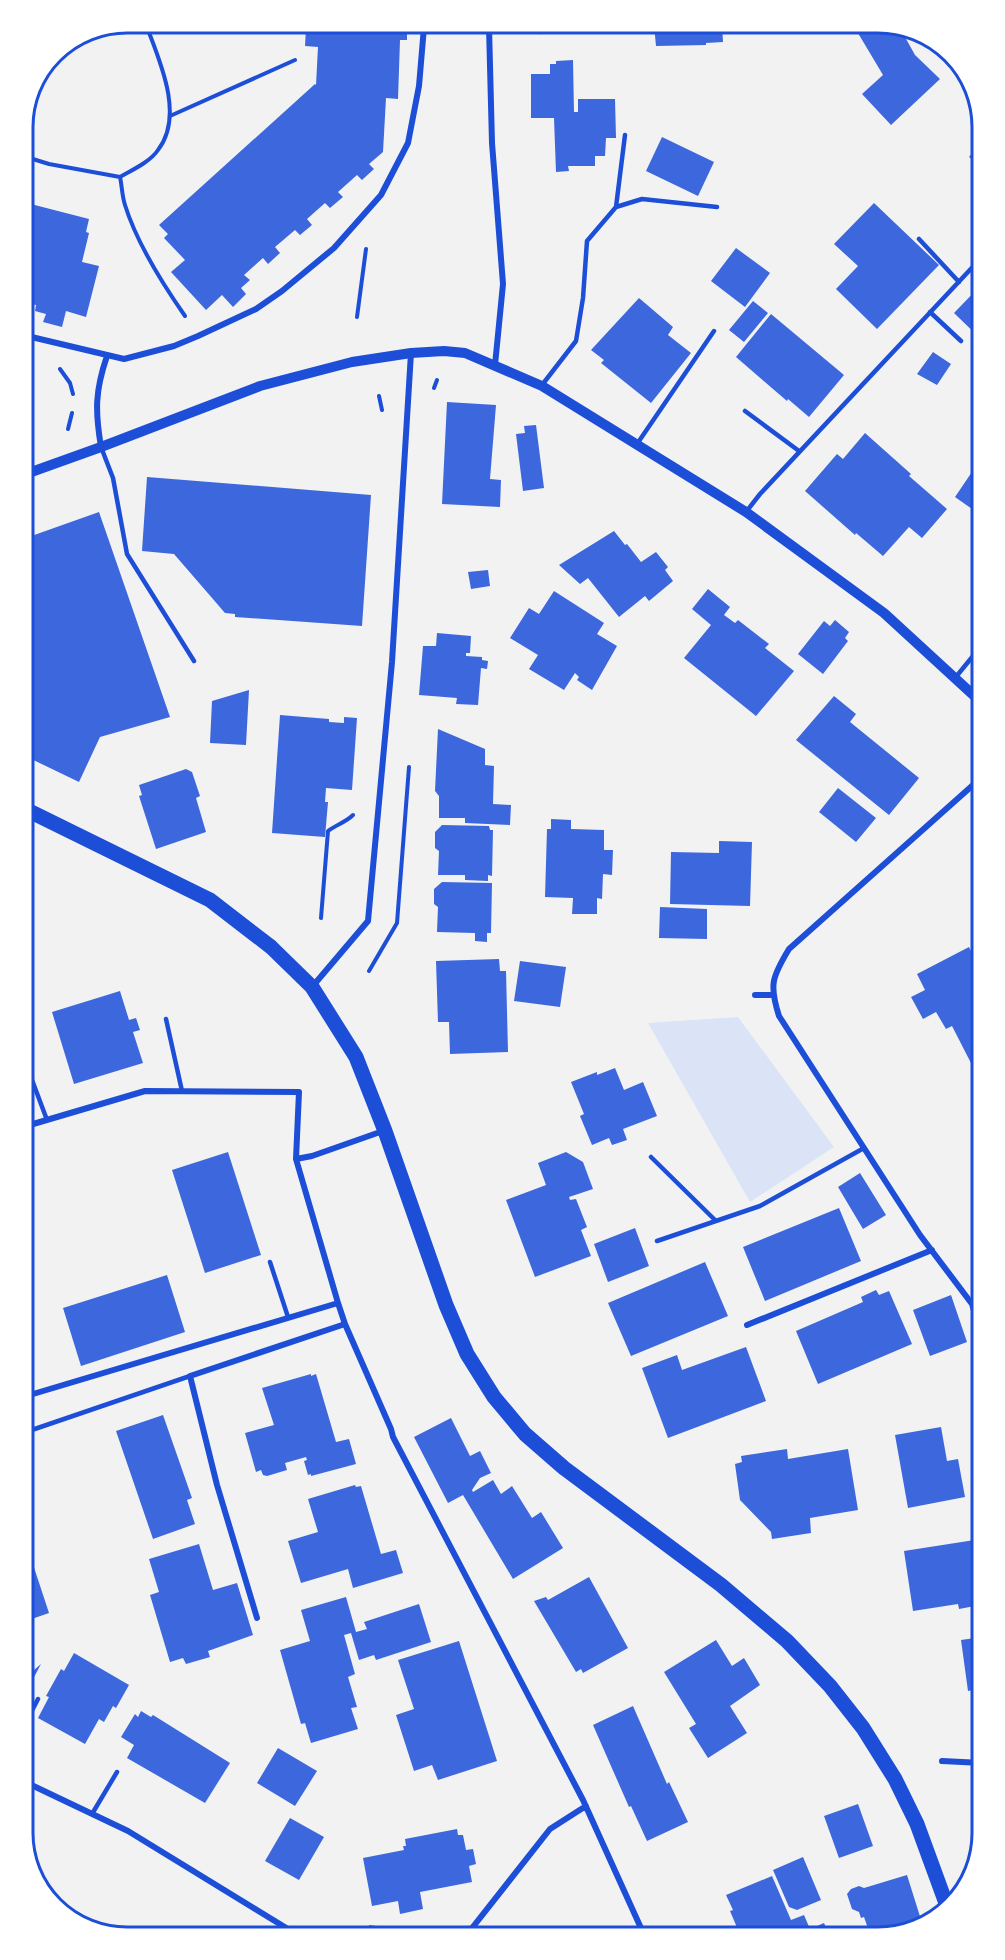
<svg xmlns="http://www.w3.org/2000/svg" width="1005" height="1960" viewBox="0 0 1005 1960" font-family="'DM Sans',sans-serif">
	<rect width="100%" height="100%" fill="#f2f2f2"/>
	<!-- green -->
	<path fill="#dbe4f7" d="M738 1017 834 1147 750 1202 648 1023Z"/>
	<!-- building -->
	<path fill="#3d67dc" d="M814 23H837L820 33Z
		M852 23H885L900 28 915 55 940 79 891 125 862 94 883 75Z
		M722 24 723 42 706 43V45L656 46 654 25Z
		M407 27V40H400L398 99 386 98 383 152 369 164 374 169 362 180 357 175 338 192 343 197 330 208 325 203 307 219 312 225 300 235 295 230 275 247 280 253 268 264 263 258 244 275 250 280 241 288 246 294 233 307 222 295 206 310 171 272 185 260 164 238 168 234 159 225 315 84 316 85 318 47 305 46 306 28Z
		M573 60 574 112H578V99H615L616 138H606L605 156H595V166H568L569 171 556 172 554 118H531V74H550V64H556V61Z
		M662 137 714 162 698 196 646 171Z
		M982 141V187L971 177 980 165 969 157Z
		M23 202 89 219 86 232 89 233 82 262 99 266 86 317 66 311 62 327 43 322 46 314 35 311 36 305 23 302Z
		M874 203 939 265 877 329 836 289 858 266 834 244Z
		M736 248 770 273 745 307 711 281Z
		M982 284V340L954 313Z
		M639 298 673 327 668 335 691 353 651 403 601 363 604 360 591 350Z
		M753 301 768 313 744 342 729 330Z
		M771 314 844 375 809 417 788 399 787 401 736 357Z
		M933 352 951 364 937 385 917 374Z
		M447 402 496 405 490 479 501 480 500 507 442 504Z
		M536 425 544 488 523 491 516 434 525 433 524 426Z
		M865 433 911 474 909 476 947 509 922 538 909 527 883 556 856 533 855 535 805 491 837 454 843 459Z
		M978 463 982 467V516L955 497Z
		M147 477 371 495 362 626 235 617V614L225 613 174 554 142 551Z
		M99 512 170 717 100 737 79 782 23 755V539Z
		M614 531 625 545 627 544 641 562 656 552 668 567 665 570 673 581 649 601 645 596 619 617 588 578 580 584 559 565Z
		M488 570 490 586 471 589 468 572Z
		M708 589 730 607 724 615 735 623 738 620 769 644 765 648 794 671 756 716 684 658 711 625 692 609Z
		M554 591 604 623 597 634 617 646 592 690 577 680 579 677 575 673 564 690 529 669 538 655 510 638 529 608 539 614Z
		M835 620 849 632 845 638 848 641 823 674 798 654 824 621 830 626Z
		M437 633 471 636 470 653H466V656L482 657V660L488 661 487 669 481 668 478 705 456 704 457 698 419 695 423 646H436Z
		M249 690 246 745 210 743 212 701Z
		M834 696 856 714 850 722 919 778 889 815 796 740Z
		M280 715 329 719V722L344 723V717L357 718 352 790 326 788 325 802H328L325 837 272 833Z
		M438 729 485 749V765L494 766 493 804 511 805 510 825 465 823V818H439V796L435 791Z
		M186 769 192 772 200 796 196 798 206 832 156 849 139 796 142 795 139 785Z
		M838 788 876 818 856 842 819 812Z
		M551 819 571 820V829L604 830V850H613L612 875 603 874 602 899 597 898V914H572L573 898 545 897 547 829H551Z
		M442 825 489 826 490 830H493L492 876 488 875V881L465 880V875H438L439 851 435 848V832Z
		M719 841 752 842 750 906 670 904 671 852 719 853Z
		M442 882 492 883 491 933H487V942L475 941V933L437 932 438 907 434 904V889Z
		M660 907 707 909V939L659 938Z
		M969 947 977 963 982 960V1062L973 1067 952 1026 946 1029 936 1012 923 1019 911 997 925 990 917 974Z
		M499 959 500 971H506L508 1052 450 1054 449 1022H438L436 961Z
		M520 961 566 967 560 1007 514 1001Z
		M120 991 129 1020 136 1018 140 1030 133 1032 143 1063 74 1084 52 1012Z
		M615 1068 624 1090 643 1082 657 1116 623 1129 627 1140 612 1145 609 1138 592 1145 580 1116 584 1114 571 1082 597 1072V1075Z
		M228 1152 261 1255 205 1273 172 1170Z
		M566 1152 583 1162 593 1189 569 1197 570 1200 576 1199 587 1227 581 1230 591 1256 535 1277 506 1200 546 1185 538 1163Z
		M860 1173 886 1215 863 1229 838 1187Z
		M839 1208 861 1261 765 1301 743 1247Z
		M635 1228 649 1266 608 1282 594 1244Z
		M705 1262 728 1316 631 1356 608 1303Z
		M167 1275 185 1332 81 1366 63 1308Z
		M876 1290 879 1295 889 1291 912 1344 818 1384 796 1331 863 1302 861 1297Z
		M951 1295 967 1342 930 1356 913 1310Z
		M23 1303 32 1331 23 1334Z
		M746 1347 766 1401 668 1438 642 1368 677 1355 682 1370Z
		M311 1374V1376L316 1374 336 1442 349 1439 356 1464 311 1476V1474L308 1475 304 1461 307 1460 306 1457 285 1463 287 1470 267 1476 263 1475 261 1470 256 1472 245 1433 274 1425 262 1388Z
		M163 1415 192 1498 187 1500 195 1524 153 1539 116 1431Z
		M451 1418 470 1456 480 1451 491 1473 480 1478 472 1490 473 1492 493 1480 501 1494 512 1486 532 1518 541 1512 563 1548 513 1579 463 1495 448 1503 414 1437Z
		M941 1427 947 1461 958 1459 965 1497 908 1508 895 1435Z
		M787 1449 788 1459 848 1449 858 1510 810 1518 811 1533 772 1539 771 1532 740 1500 735 1464 742 1462 741 1456Z
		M355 1485 356 1487 361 1486 381 1554 396 1550 403 1573 353 1588 348 1569 301 1583 288 1541 318 1532 308 1499Z
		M23 1534 49 1613 23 1622Z
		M981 1539 982 1600 980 1601V1605L959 1609 958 1604 913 1611 904 1551Z
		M199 1544 213 1590 237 1583 253 1635 208 1651 210 1657 186 1664 183 1658 170 1662 150 1595 159 1592 149 1559Z
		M589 1577 628 1648 583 1673 581 1669 576 1672 534 1601 546 1597 548 1600Z
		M346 1597 356 1632 367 1629 364 1622 419 1604 431 1642 376 1660 374 1655 359 1660 351 1633 344 1635 355 1674 348 1677 357 1707 351 1708 358 1729 311 1743 305 1723 301 1724 280 1650 310 1641 301 1610Z
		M982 1637V1705H981L979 1689 968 1691 961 1640Z
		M716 1640 732 1666 744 1658 760 1685 730 1706 747 1733 708 1758 689 1728 696 1724 664 1672Z
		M459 1641 497 1761 438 1780 432 1765 414 1771 396 1715 414 1709 398 1660Z
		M74 1653 129 1685 116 1708 113 1706 104 1722 99 1719 85 1744 38 1718 49 1697 46 1696 61 1669 64 1671Z
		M41 1664 23 1698V1674L27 1676Z
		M633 1706 667 1784 669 1782 688 1822 647 1841 631 1806 629 1807 593 1725Z
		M141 1711 151 1717 153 1715 230 1763 205 1803 127 1758 134 1745 121 1737 135 1714 138 1717Z
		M278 1748 317 1771 295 1806 257 1783Z
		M858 1804 873 1846 839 1858 824 1816Z
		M290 1818 324 1837 299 1880 265 1861Z
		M457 1829 458 1835H463L466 1850 473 1849 476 1864 469 1866 472 1882 420 1892 423 1909 400 1914 398 1901 372 1906 363 1858 404 1850 403 1846H406L405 1839Z
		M803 1857 821 1900 797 1910 789 1907 773 1870Z
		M907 1875 923 1926 918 1929 871 1937 864 1917 861 1918 859 1912 852 1909 847 1894 851 1889 859 1886 864 1888Z
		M772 1876 791 1920 804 1915 810 1929 824 1923 830 1937H741L730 1911 733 1910 726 1895Z
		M369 1925 416 1931 415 1937H368Z"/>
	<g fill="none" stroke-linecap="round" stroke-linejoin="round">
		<!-- path -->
		<path stroke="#1d4ed8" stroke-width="4" d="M170 116 295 60
			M23 156 49 164 120 177C122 186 122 196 125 205 137 244 162 283 185 316
			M120 177C132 170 150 162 158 150 184 117 161 64 148 30
			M357 317 366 249
			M60 369 70 383 73 394
			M434 388 437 380
			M379 396 382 410
			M68 429 72 413
			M321 918 328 831C336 825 346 822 353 815
			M369 971 397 923 409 767"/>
		<!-- service -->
		<path stroke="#1d4ed8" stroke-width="4.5" d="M540 26V32
			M616 207 625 135
			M919 239 959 282
			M930 312 961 341
			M542 385 576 341 583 298 587 241 616 207 642 199 717 207
			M745 411 799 451
			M637 444 714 331
			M101 447 113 478 127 554 194 661
			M746 512 760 494 982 257
			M955 678 982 645
			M166 1019 182 1091
			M23 1056 47 1120
			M651 1157 716 1221
			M657 1241 760 1206 864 1148
			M270 1262 288 1317
			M23 1433 190 1376
			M23 1728 38 1699
			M92 1814 117 1772"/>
		<!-- minor -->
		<path stroke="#1d4ed8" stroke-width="6" d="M489 27 492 143 503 284 495 365
			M23 335 124 359 174 346 198 336 256 309 282 291 334 248 381 195 408 143 419 86 424 27
			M101 447C95 411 95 391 107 356
			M312 987 368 921 392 662 411 353
			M755 995H772
			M23 1127 145 1091 299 1092 296 1159
			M383 1131 312 1156 296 1159 338 1303 345 1324 391 1429 393 1437 583 1800 645 1937
			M747 1325 932 1250
			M982 1338 972 1304 920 1235 779 1016C769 985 772 977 789 949L982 777
			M23 1397 338 1303
			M257 1618 217 1485 190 1376 345 1324
			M942 1761 982 1763
			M23 1781 128 1831 301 1937
			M465 1937 550 1829 586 1806"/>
		<!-- tertiary -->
		<path stroke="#1d4ed8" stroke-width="10" d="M23 475 101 447 260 386 352 362 411 353 444 351 465 353 542 386 746 512 884 613 982 703"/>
		<!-- primary -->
		<path stroke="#1d4ed8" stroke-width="15" d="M23 808 210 900 271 947 312 987 356 1057 385 1131 446 1305 467 1354 494 1397 525 1434 564 1468 721 1585 787 1641 830 1686 863 1728 895 1779 917 1824 947 1906"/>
	</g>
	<!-- crop -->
	<path d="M0 0H1005V1960H0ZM127 33H878A94 94 0 0 1 972 127V1833A94 94 0 0 1 878 1927H127A94 94 0 0 1 33 1833V127A94 94 0 0 1 127 33Z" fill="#fff" fill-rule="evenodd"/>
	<path fill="none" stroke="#1d4ed8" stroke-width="3" d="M127 33H878A94 94 0 0 1 972 127V1833A94 94 0 0 1 878 1927H127A94 94 0 0 1 33 1833V127A94 94 0 0 1 127 33Z"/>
</svg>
